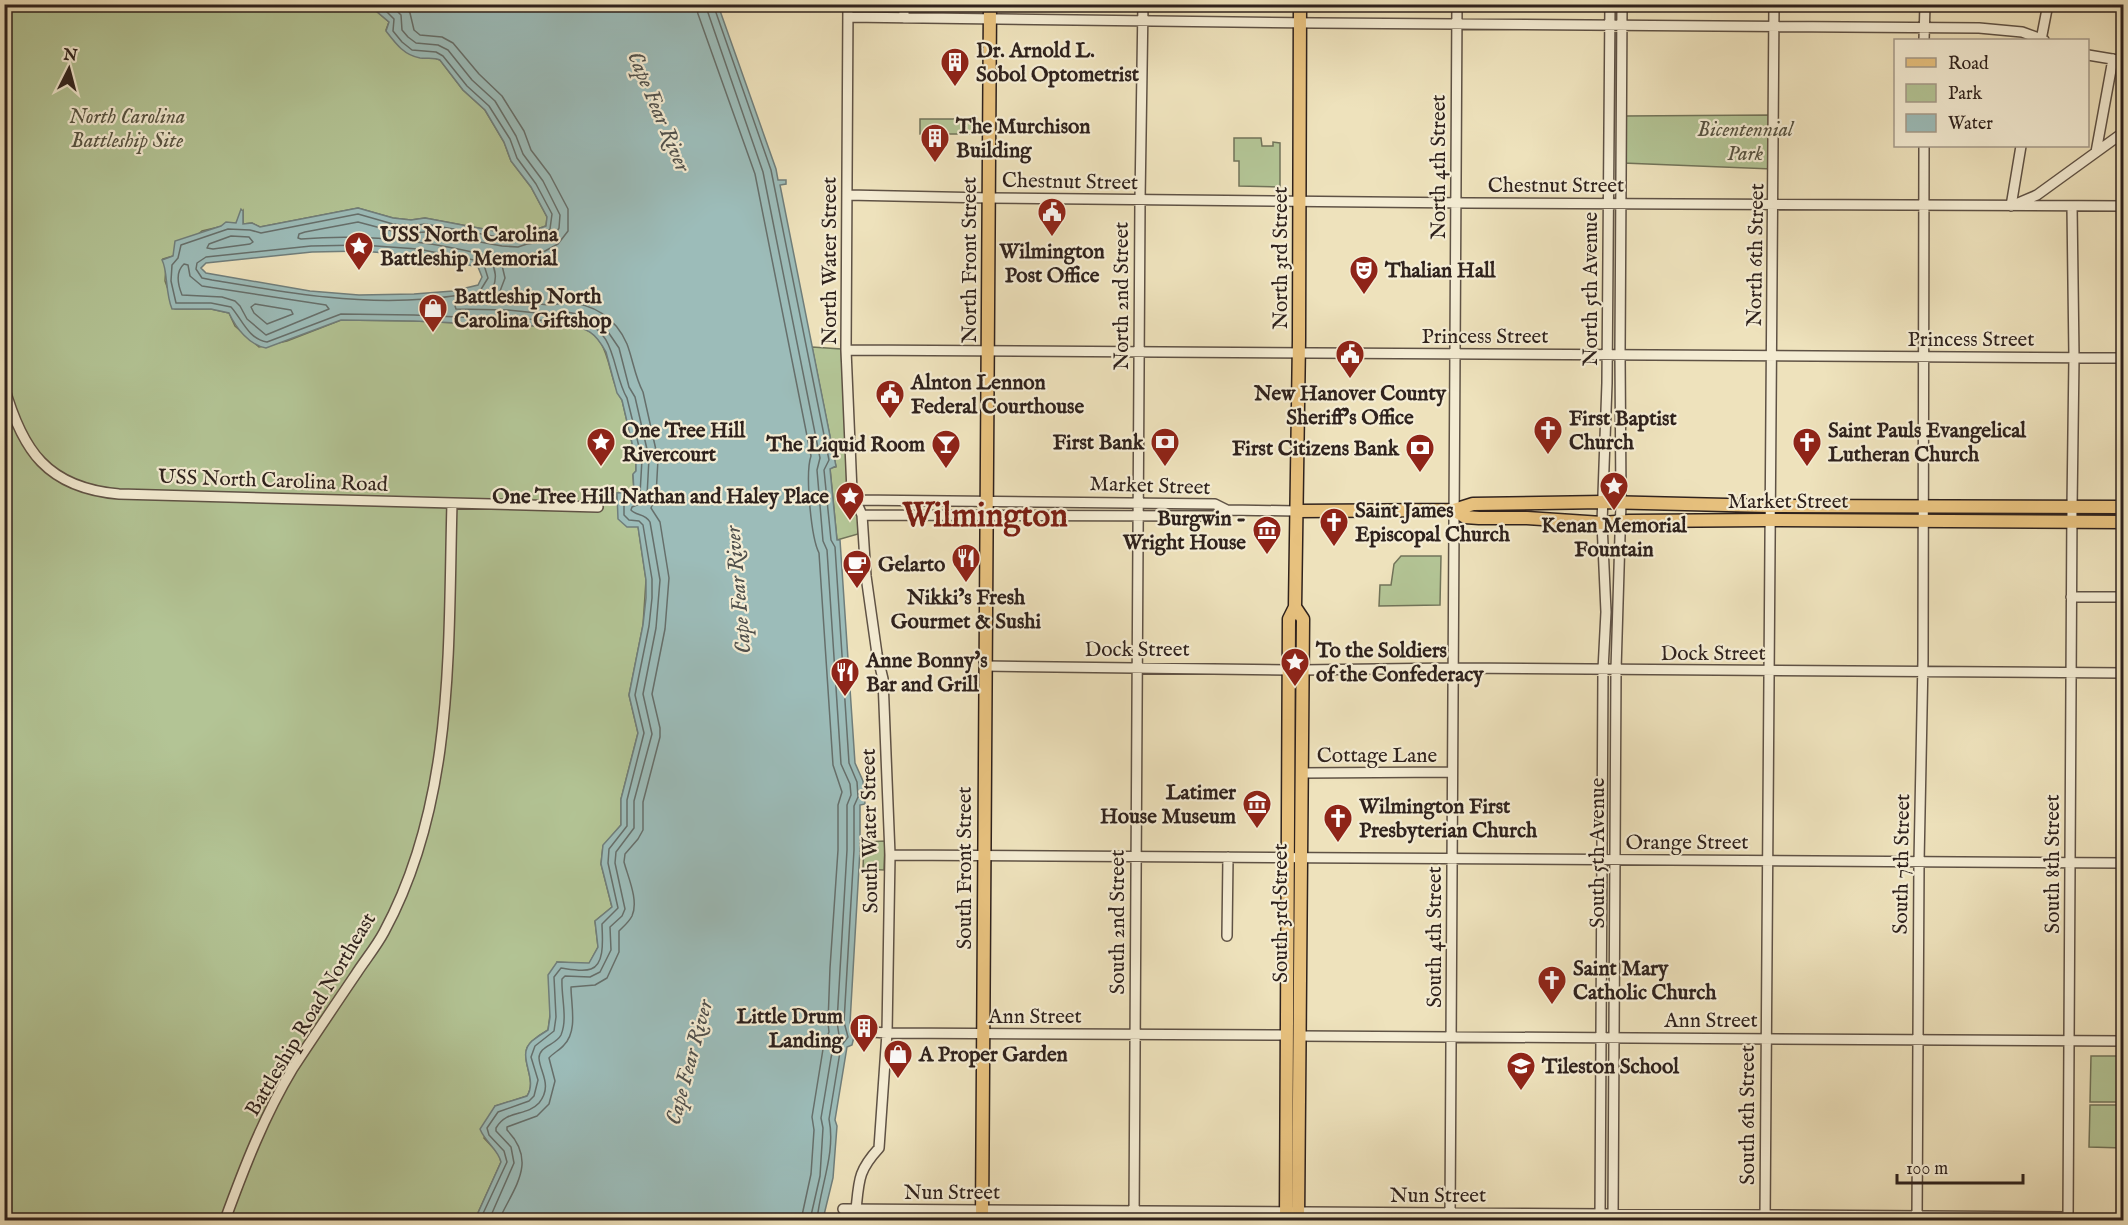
<svg xmlns="http://www.w3.org/2000/svg" width="2128" height="1225" viewBox="0 0 2128 1225" font-family="'IM FELL English',serif">
	<rect width="100%" height="100%" fill="#eee2bc"/>
	<filter id="stains"><feTurbulence type="fractalNoise" baseFrequency=".00333" numOctaves="4"/><feColorMatrix values="0 0 0 0 .2 0 0 0 0 .09 0 0 0 0 .02 0 0 0 .5 -.17"/></filter>
	<radialGradient id="worn" r=".72"><stop offset=".6" stop-color="#630" stop-opacity="0"/><stop offset="1" stop-color="#630" stop-opacity=".3"/></radialGradient>
	<!-- green -->
	<path fill="#b3c495" stroke="#717359" stroke-width="1.5" d="M5 5H369L389 22 386 30 423 58H435L440 60 463 90 485 110 504 142 511 161 531 187 547 217 546 226C534 231 517 234 505 233L425 218 411 220 393 218 358 208 260 227 252 223 243 224V211L236 223 202 231 173 256 163 259 166 265 165 281 175 309H211L229 313 235 326 259 347 287 341 341 320 414 321 480 324 507 323 560 329C566 325 571 325 578 327 613 334 606 377 622 400L636 460V471L633 475 634 492 617 493V504L638 526 646 580 643 625 629 695 638 733 621 799V825L603 846 601 864 612 907 595 921 598 947 589 964 557 962 548 1030C543 1033 537 1037 532 1041 515 1056 539 1078 527 1096L495 1106 484 1138 499 1154 501 1162 477 1215 470 1220H5Z
		M1772 115V169L1623 163 1624 116Z
		M920 119H977V134H920Z
		M1234 138H1261L1262 146H1273V142L1280 143V187L1239 186V161H1234Z
		M812 347 841 349 849 494 858 516V534L837 540 830 468 836 467Z
		M1401 556H1441L1440 605 1379 606 1380 585H1391L1394 564Z
		M885 841 884 870 863 869 864 842Z
		M2091 1056H2123V1102H2090Z
		M2090 1105H2123V1148L2089 1147Z"/>
	<!-- water -->
	<path fill="#9cbcb9" stroke="#707e7b" stroke-width="1.5" fill-rule="evenodd" d="M369 5H718L776 169 778 180H786V184L780 185 836 466 830 469 837 540H840L855 763 863 781 865 804 860 805V850L850 1023 854 1037 852 1045 847 1047 835 1120 837 1126 833 1178 823 1219 817 1220H470L477 1215 501 1162C498 1149 485 1142 480 1129L495 1106 527 1096C539 1078 515 1056 532 1041 537 1037 543 1033 548 1030L550 1017 548 975 557 962 589 963 598 947 595 921 612 907 601 864 603 845 621 825V799L638 733 629 695 643 625 646 598V580L638 527H627L618 519 617 493 634 492 633 474 636 471V460L622 400 617 393 606 352C595 332 588 328 565 325L560 329 507 323 480 324 414 321 341 320 266 348C249 345 236 328 229 313L211 309H172C165 292 168 271 162 260L173 256 175 241 221 226 226 222 236 223 241 209 243 211V224L252 223 260 227 358 208 393 218 411 220 425 218 505 233C517 234 534 231 546 226L547 217 531 187 511 161 504 142 485 110 463 90 440 60C433 57 427 59 420 58 404 55 396 44 386 31L389 22ZM362 251C401 254 439 258 478 267L482 277 478 285 453 291 414 294 359 295 310 291 206 273 201 268 206 263 312 252Z"/>
	<g fill="none" stroke-linecap="round" stroke-linejoin="round">
		<!-- shore -->
		<path stroke="#666f6b" stroke-width="1.5" d="M379 4 394 19 393 31 402 42 412 50 436 52 443 56 467 86 489 106 510 139 517 158 536 184 552 214 550 229C540 236 527 237 516 240L425 224 411 226 393 224 358 214 261 233 250 230 228 229 181 245 178 258 172 265 171 281 176 303H211L231 307C242 319 248 339 267 342L341 314 414 315 480 318 507 317 558 322C565 319 573 319 581 321 617 330 612 373 627 398L642 459 640 494 636 498 624 501V515L629 520 639 521 643 525 652 579V598L649 626 635 695 644 733 627 800V826L609 849 608 863 618 908 602 924C602 935 606 964 591 969 583 972 569 969 561 968L554 977 556 1017 554 1031 535 1046 531 1057 538 1080 534 1096 529 1101 498 1112 487 1128 489 1135 504 1151 507 1162 480 1220
			M390 4 401 15 402 30 408 37 416 43 438 45 448 50 472 80 495 101 516 136 523 154 543 181 560 215 559 228 554 236 542 242 527 244 518 247 502 246 425 232 411 233 392 231 358 222 305 232 299 234 298 238 301 239C361 234 423 240 481 254 498 261 501 287 484 297 477 301 465 301 456 304L455 306 456 309 508 310 556 315 567 312 592 317 602 323 619 348 629 387 635 397 649 458 647 496 642 503 632 507 631 510C636 516 645 513 650 522L660 580 656 628 643 694 652 734 634 801V828L616 852 615 863 625 909 622 916 610 927 611 950 600 972 590 977 565 976 562 979C561 996 568 1019 561 1035 556 1045 539 1046 539 1058 540 1073 553 1085 539 1103 526 1117 507 1109 496 1128V1131L511 1147 514 1163 489 1220
			M404 4 410 13 414 30 420 35 442 37 453 43 479 74 502 96 524 131 531 150 550 175 568 209V231L558 244 545 251 522 256 500 257 505 278 497 299 499 301C516 301 533 304 551 305 556 305 559 303 564 303 592 302 616 318 627 344 633 360 635 377 643 392L658 459 656 496 651 508 660 522 669 578 665 629 652 694 660 728V737L643 802V830L638 839 625 854 624 862C628 877 639 901 632 916 629 922 624 926 619 931V952L607 978 595 985 571 987C571 1005 578 1031 564 1045 560 1050 553 1053 549 1058L555 1081 549 1104 537 1116 507 1127V1130C538 1162 514 1187 499 1220
			M696 4 698 14 755 174 811 456C805 473 811 537 819 553L833 765 842 792 838 805V850L830 968 828 1023 829 1032 824 1043 812 1117 814 1130 811 1174 801 1220
			M705 4 763 172 820 458 817 470 823 541 827 550 841 764 850 784 851 795 847 805V850L837 1022 839 1035 834 1043 831 1058 821 1118 823 1128 820 1176 810 1220
			M713 4 771 170 829 460 824 470 831 540 835 547 849 763 857 782 858 797 854 806V850L844 1022 848 1037 841 1046 829 1119C836 1153 820 1187 817 1220
			M231 236 249 237 253 242 250 244 213 249 207 248 209 244Z
			M362 245 418 249 479 261 484 265 488 278 480 291C463 296 444 297 426 299 353 305 284 292 212 280L202 278 196 269 197 263 206 257 311 246Z
			M184 264 188 265 190 276 202 286 326 305 329 309 266 335 247 319 240 306 235 301 222 297 182 295C178 285 175 272 184 264Z
			M255 304 291 310 293 314 267 324 254 313 251 307Z"/>
		<!-- minor casing -->
		<g stroke="#5f5245" stroke-width="12">
			<path id="minor" d="M848 4 846 350 852 492 862 515 866 576 877 654 883 679 890 855 887 1033 879 1148C858 1171 859 1180 856 1210
				M848 17 1316 23 1979 28 2022 32 2044 40
				M904 18V4
				M1924 40 1925 4
				M2041 40 2048 4
				M2088 55 2124 61
				M2096 152 2113 59
				M847 195 989 198 1467 203 2124 206
				M2016 204 2037 195 2124 132
				M2011 206 2021 146
				M846 350 2124 358
				M4 386C22 450 47 488 119 494L598 507
				M855 500 1215 504 1227 510 1297 511
				M862 515 1216 516 1227 510
				M2071 597H2124
				M985 666 1289 670
				M1302 670 1453 668 2124 673
				M1301 773 1452 772
				M890 855 2124 863
				M1227 936 1228 857
				M856 1031 887 1033 1287 1035
				M1299 1036 2124 1041
				M843 1209 2068 1217
				M225 1220C244 1168 264 1116 293 1068 314 1036 335 1005 356 974 365 960 376 947 384 932 455 801 448 648 452 503
				M1134 1220 1140 200 1143 4
				M1450 1220 1457 4
				M1600 1220 1603 670 1606 612 1602 523 1607 383 1610 4
				M1613 1220 1616 670 1621 502 1620 354 1622 4
				M1765 1220C1767 815 1771 410 1774 4
				M1917 1220 1919 862 1923 660 1924 146
				M2068 1220 2072 507 2074 357 2072 206"/>
		</g>
		<!-- major casing -->
		<g stroke="#2f221d" stroke-width="15">
			<path id="major" d="M1454 510 1465 517 1479 518H1527L1602 523 1629 521 1768 520 2124 522
				M1297 511 1454 510 1473 504 1603 502 1768 506 2124 507
				M1295 607 1303 619 1298 1220
				M982 1220 990 4
				M1286 1220 1289 619 1295 607 1299 340 1300 4"/>
		</g>
		<!-- minor -->
		<use href="#minor" stroke="#f4ecd3" stroke-width="9"/>
		<!-- major -->
		<use href="#major" stroke="#e7c17e" stroke-width="12"/>
	</g>
	<!-- icons -->
	<defs>
		<g id="building-pin" transform="scale(1.5)"><path d="M0 17L-7.5 6A9.5 9.5 0 1 1 7.5 6Z" fill="#8f2418" stroke="#f4ecd3"/><path d="M-4-6H4V6H1V3H-1V6H-4ZM-2.5-4.3h1.7v1.8h-1.7ZM.8-4.3h1.7v1.8H.8ZM-2.5-1h1.7V.8h-1.7ZM.8-1h1.7V.8H.8Z" fill="#fff"/></g>
		<g id="civic-pin" transform="scale(1.5)"><path d="M0 17L-7.5 6A9.5 9.5 0 1 1 7.5 6Z" fill="#8f2418" stroke="#f4ecd3"/><path d="M-.6-6.5H3V-4.5H.6V-3L4-1V1h2V6H-6V1h2V-1L-.6-3ZM-1.2 2.5V6h2.4V2.5Z" fill="#fff"/></g>
		<g id="sight-pin" transform="scale(1.5)"><path d="M0 17L-7.5 6A9.5 9.5 0 1 1 7.5 6Z" fill="#8f2418" stroke="#f4ecd3"/><path d="M0-6L1.8-2.2L6-1.7L2.9 1.2L3.7 5.4L0 3.3L-3.7 5.4L-2.9 1.2L-6-1.7L-1.8-2.2Z" fill="#fff"/></g>
		<g id="theatre-pin" transform="scale(1.5)"><path d="M0 17L-7.5 6A9.5 9.5 0 1 1 7.5 6Z" fill="#8f2418" stroke="#f4ecd3"/><path d="M-5-5.5Q0-4 5-5.5V0Q5 5 0 6Q-5 5-5 0ZM-3.3-2.5H-1v1.5H-3.3ZM1-2.5H3.3v1.5H1ZM-2.8 1Q0 5.5 2.8 1Z" fill="#fff"/></g>
		<g id="shop-pin" transform="scale(1.5)"><path d="M0 17L-7.5 6A9.5 9.5 0 1 1 7.5 6Z" fill="#8f2418" stroke="#f4ecd3"/><path d="M-5-2.5h2.3a2.7 3.5 0 0 1 5.4 0H5L5.5 6h-11ZM-1.5-2.5h3a1.5 2.3 0 0 0-3 0Z" fill="#fff"/></g>
		<g id="church-pin" transform="scale(1.5)"><path d="M0 17L-7.5 6A9.5 9.5 0 1 1 7.5 6Z" fill="#8f2418" stroke="#f4ecd3"/><path d="M-1.2-6h2.4v3.5h3.3v2.4h-3.3V6h-2.4V-.1h-3.3v-2.4h3.3Z" fill="#fff"/></g>
		<g id="bank-pin" transform="scale(1.5)"><path d="M0 17L-7.5 6A9.5 9.5 0 1 1 7.5 6Z" fill="#8f2418" stroke="#f4ecd3"/><path d="M-6-4H6V4H-6ZM0-2.3a2.3 2.3 0 1 0 0 4.6a2.3 2.3 0 1 0 0-4.6Z" fill="#fff"/></g>
		<g id="bar-pin" transform="scale(1.5)"><path d="M0 17L-7.5 6A9.5 9.5 0 1 1 7.5 6Z" fill="#8f2418" stroke="#f4ecd3"/><path d="M-6-5H6L.8 .8V4.5H3.5V6h-7V4.5H-.8V.8Z" fill="#fff"/></g>
		<g id="museum-pin" transform="scale(1.5)"><path d="M0 17L-7.5 6A9.5 9.5 0 1 1 7.5 6Z" fill="#8f2418" stroke="#f4ecd3"/><path d="M0-6L6-3V-2H-6V-3ZM-5-1h2V3h-2ZM-1-1h2V3h-2ZM3-1h2V3H3ZM-6 4H6V6H-6Z" fill="#fff"/></g>
		<g id="restaurant-pin" transform="scale(1.5)"><path d="M0 17L-7.5 6A9.5 9.5 0 1 1 7.5 6Z" fill="#8f2418" stroke="#f4ecd3"/><path d="M-5-6h1v4h1v-4h1v4h1v-4h1v5L-1.5 .5V6h-2V.5L-5-1ZM5-6V6H3V1.5H1.5Q1.5-4 5-6Z" fill="#fff"/></g>
		<g id="cafe-pin" transform="scale(1.5)"><path d="M0 17L-7.5 6A9.5 9.5 0 1 1 7.5 6Z" fill="#8f2418" stroke="#f4ecd3"/><path d="M-5.5-4.5H6V0H3Q3 3.5 0 3.5H-2.5Q-5.5 3.5-5.5 0ZM3-3.2v2h1.7v-2ZM-6 4.5H4V6H-6Z" fill="#fff"/></g>
		<g id="school-pin" transform="scale(1.5)"><path d="M0 17L-7.5 6A9.5 9.5 0 1 1 7.5 6Z" fill="#8f2418" stroke="#f4ecd3"/><path d="M0-5L7-2L0 1L-7-2ZM-4 1L0 2.5L4 1V4Q0 6-4 4Z" fill="#fff"/></g>
	</defs>
	<g fill-rule="evenodd">
		<use href="#building-pin" x="955" y="62"/>
		<use href="#building-pin" x="935" y="138"/>
		<use href="#civic-pin" x="1052" y="212"/>
		<use href="#sight-pin" x="359" y="246"/>
		<use href="#theatre-pin" x="1364" y="270"/>
		<use href="#shop-pin" x="433" y="308"/>
		<use href="#civic-pin" x="1350" y="354"/>
		<use href="#civic-pin" x="890" y="394"/>
		<use href="#church-pin" x="1548" y="430"/>
		<use href="#sight-pin" x="601" y="442"/>
		<use href="#bank-pin" x="1165" y="442"/>
		<use href="#church-pin" x="1807" y="442"/>
		<use href="#bar-pin" x="946" y="444"/>
		<use href="#bank-pin" x="1420" y="448"/>
		<use href="#sight-pin" x="1614" y="486"/>
		<use href="#sight-pin" x="850" y="496"/>
		<use href="#church-pin" x="1334" y="522"/>
		<use href="#museum-pin" x="1267" y="530"/>
		<use href="#restaurant-pin" x="966" y="558"/>
		<use href="#cafe-pin" x="857" y="564"/>
		<use href="#sight-pin" x="1295" y="662"/>
		<use href="#restaurant-pin" x="845" y="672"/>
		<use href="#museum-pin" x="1257" y="804"/>
		<use href="#church-pin" x="1338" y="818"/>
		<use href="#church-pin" x="1552" y="980"/>
		<use href="#building-pin" x="864" y="1028"/>
		<use href="#shop-pin" x="898" y="1054"/>
		<use href="#school-pin" x="1521" y="1066"/>
	</g>
	<g text-anchor="middle" stroke-width="4.5" stroke-linejoin="round" paint-order="stroke">
		<!-- poi labels -->
		<g font-size="21" font-weight="bold" fill="#2f221d" stroke="#f4ecd3" text-anchor="start">
			<text x="976" y="57">Dr. Arnold L.<tspan x="976" dy="24">Sobol Optometrist</tspan></text>
			<text x="956" y="133">The Murchison<tspan x="956" dy="24">Building</tspan></text>
			<text x="380" y="241">USS North Carolina<tspan x="380" dy="24">Battleship Memorial</tspan></text>
			<text x="1052" y="258" text-anchor="middle">Wilmington<tspan x="1052" dy="24">Post Office</tspan></text>
			<text x="1385" y="277">Thalian Hall</text>
			<text x="454" y="303">Battleship North<tspan x="454" dy="24">Carolina Giftshop</tspan></text>
			<text x="911" y="389">Alnton Lennon<tspan x="911" dy="24">Federal Courthouse</tspan></text>
			<text x="1350" y="400" text-anchor="middle">New Hanover County<tspan x="1350" dy="24">Sheriff's Office</tspan></text>
			<text x="1569" y="425">First Baptist<tspan x="1569" dy="24">Church</tspan></text>
			<text x="622" y="437">One Tree Hill<tspan x="622" dy="24">Rivercourt</tspan></text>
			<text x="1828" y="437">Saint Pauls Evangelical<tspan x="1828" dy="24">Lutheran Church</tspan></text>
			<text x="1144" y="449" text-anchor="end">First Bank</text>
			<text x="925" y="451" text-anchor="end">The Liquid Room</text>
			<text x="1399" y="455" text-anchor="end">First Citizens Bank</text>
			<text x="829" y="503" text-anchor="end">One Tree Hill Nathan and Haley Place</text>
			<text x="1355" y="517">Saint James<tspan x="1355" dy="24">Episcopal Church</tspan></text>
			<text x="1246" y="525" text-anchor="end">Burgwin -<tspan x="1246" dy="24">Wright House</tspan></text>
			<text x="1614" y="532" text-anchor="middle">Kenan Memorial<tspan x="1614" dy="24">Fountain</tspan></text>
			<text x="878" y="571">Gelarto</text>
			<text x="966" y="604" text-anchor="middle">Nikki’s Fresh<tspan x="966" dy="24">Gourmet &amp; Sushi</tspan></text>
			<text x="1316" y="657">To the Soldiers<tspan x="1316" dy="24">of the Confederacy</tspan></text>
			<text x="866" y="667">Anne Bonny's<tspan x="866" dy="24">Bar and Grill</tspan></text>
			<text x="1236" y="799" text-anchor="end">Latimer<tspan x="1236" dy="24">House Museum</tspan></text>
			<text x="1359" y="813">Wilmington First<tspan x="1359" dy="24">Presbyterian Church</tspan></text>
			<text x="1573" y="975">Saint Mary<tspan x="1573" dy="24">Catholic Church</tspan></text>
			<text x="843" y="1023" text-anchor="end">Little Drum<tspan x="843" dy="24">Landing</tspan></text>
			<text x="919" y="1061">A Proper Garden</text>
			<text x="1542" y="1073">Tileston School</text>
		</g>
		<!-- park labels -->
		<g font-size="21" font-style="italic" fill="#575341" stroke="#f4ecd3">
			<text x="127" y="123">North Carolina<tspan x="127" dy="24">Battleship Site</tspan></text>
			<text x="1745" y="136">Bicentennial<tspan x="1745" dy="24">Park</tspan></text>
		</g>
		<!-- street labels -->
		<g font-size="21" fill="#2f221d" stroke="#f4ecd3">
			<text transform="translate(1438 167) rotate(-90)" y="7">North 4th Street</text>
			<text transform="translate(1070 181) rotate(1)" y="7">Chestnut Street</text>
			<text x="1556" y="192">Chestnut Street</text>
			<text transform="translate(1755 255) rotate(-89)" y="7">North 6th Street</text>
			<text transform="translate(1280 258) rotate(-90)" y="7">North 3rd Street</text>
			<text transform="translate(969 260) rotate(-90)" y="7">North Front Street</text>
			<text transform="translate(829 261) rotate(-90)" y="7">North Water Street</text>
			<text transform="translate(1590 289) rotate(-90)" y="7">North 5th Avenue</text>
			<text transform="translate(1121 296) rotate(-90)" y="7">North 2nd Street</text>
			<text x="1485" y="343">Princess Street</text>
			<text x="1971" y="346">Princess Street</text>
			<text transform="translate(273 480) rotate(2)" y="7">USS North Carolina Road</text>
			<text transform="translate(1150 485) rotate(2)" y="7">Market Street</text>
			<text x="1788" y="508">Market Street</text>
			<text x="1137" y="656">Dock Street</text>
			<text x="1713" y="660">Dock Street</text>
			<text x="1377" y="762">Cottage Lane</text>
			<text transform="translate(869 831) rotate(-91)" y="7">South Water Street</text>
			<text x="1687" y="849">Orange Street</text>
			<text transform="translate(1597 853) rotate(-90)" y="7">South 5th Avenue</text>
			<text transform="translate(1901 864) rotate(-89)" y="7">South 7th Street</text>
			<text transform="translate(2052 864) rotate(-90)" y="7">South 8th Street</text>
			<text transform="translate(964 868) rotate(-90)" y="7">South Front Street</text>
			<text transform="translate(1280 913) rotate(-90)" y="7">South 3rd Street</text>
			<text transform="translate(1117 922) rotate(-90)" y="7">South 2nd Street</text>
			<text transform="translate(1434 937) rotate(-90)" y="7">South 4th Street</text>
			<text transform="translate(310 1014) rotate(-59)" y="7">Battleship Road Northeast</text>
			<text x="1035" y="1023">Ann Street</text>
			<text x="1711" y="1027">Ann Street</text>
			<text transform="translate(1747 1115) rotate(-90)" y="7">South 6th Street</text>
			<text x="952" y="1199">Nun Street</text>
			<text x="1438" y="1202">Nun Street</text>
		</g>
		<!-- water labels -->
		<g font-size="22" font-style="italic" fill="#50504c" stroke="#f4ecd3">
			<text transform="translate(660 111) rotate(67)" y="8">Cape Fear River</text>
			<text transform="translate(737 590) rotate(-95)" y="8">Cape Fear River</text>
			<text transform="translate(688 1062) rotate(-75)" y="8">Cape Fear River</text>
		</g>
		<!-- town labels -->
		<g font-size="33" font-weight="bold" fill="#7a1f14" stroke="#f4ecd3">
			<text x="985" y="526">Wilmington</text>
		</g>
	</g>
	<!-- margin -->
	<rect width="2128" height="1225" fill="none" stroke="#eee2bc" stroke-width="24"/>
	<rect x="6" y="6" width="2116" height="1213" fill="none" stroke="#2f221d" stroke-width="3"/>
	<rect x="12" y="12" width="2104" height="1201" fill="none" stroke="#2f221d" stroke-width="1.5"/>
	<!-- legend -->
	<rect x="1894" y="39" width="195" height="108" fill="#f4ecd3" stroke="#a59b8a" stroke-width="1.5"/>
	<rect x="1906" y="58" width="30" height="9" fill="#e7c17e" stroke="#a59b8a" stroke-width="1.5"/>
	<text x="1948" y="69" font-size="18" fill="#2f221d">Road</text>
	<rect x="1906" y="84" width="30" height="18" fill="#b3c495" stroke="#a59b8a" stroke-width="1.5"/>
	<text x="1948" y="99" font-size="18" fill="#2f221d">Park</text>
	<rect x="1906" y="114" width="30" height="18" fill="#9cbcb9" stroke="#a59b8a" stroke-width="1.5"/>
	<text x="1948" y="129" font-size="18" fill="#2f221d">Water</text>
	<!-- north arrow -->
	<g transform="translate(69 69) rotate(6)" stroke="#f4ecd3" stroke-width="4.5" paint-order="stroke">
	<path d="M0-4.5L10 22L0 15L-10 22Z" fill="#2f221d"/>
	<text y="-9" font-size="16" font-weight="bold" text-anchor="middle" fill="#2f221d">N</text>
	</g>
	<!-- scale -->
	<path d="M1897 1174v9h126v-9" fill="none" stroke="#2f221d" stroke-width="3"/>
	<text x="1906" y="1174" font-size="18" fill="#2f221d" stroke="#f4ecd3" stroke-width="4.5" paint-order="stroke">100 m</text>
	<rect width="100%" height="100%" filter="url(#stains)"/>
	<rect width="100%" height="100%" fill="url(#worn)"/>
</svg>
